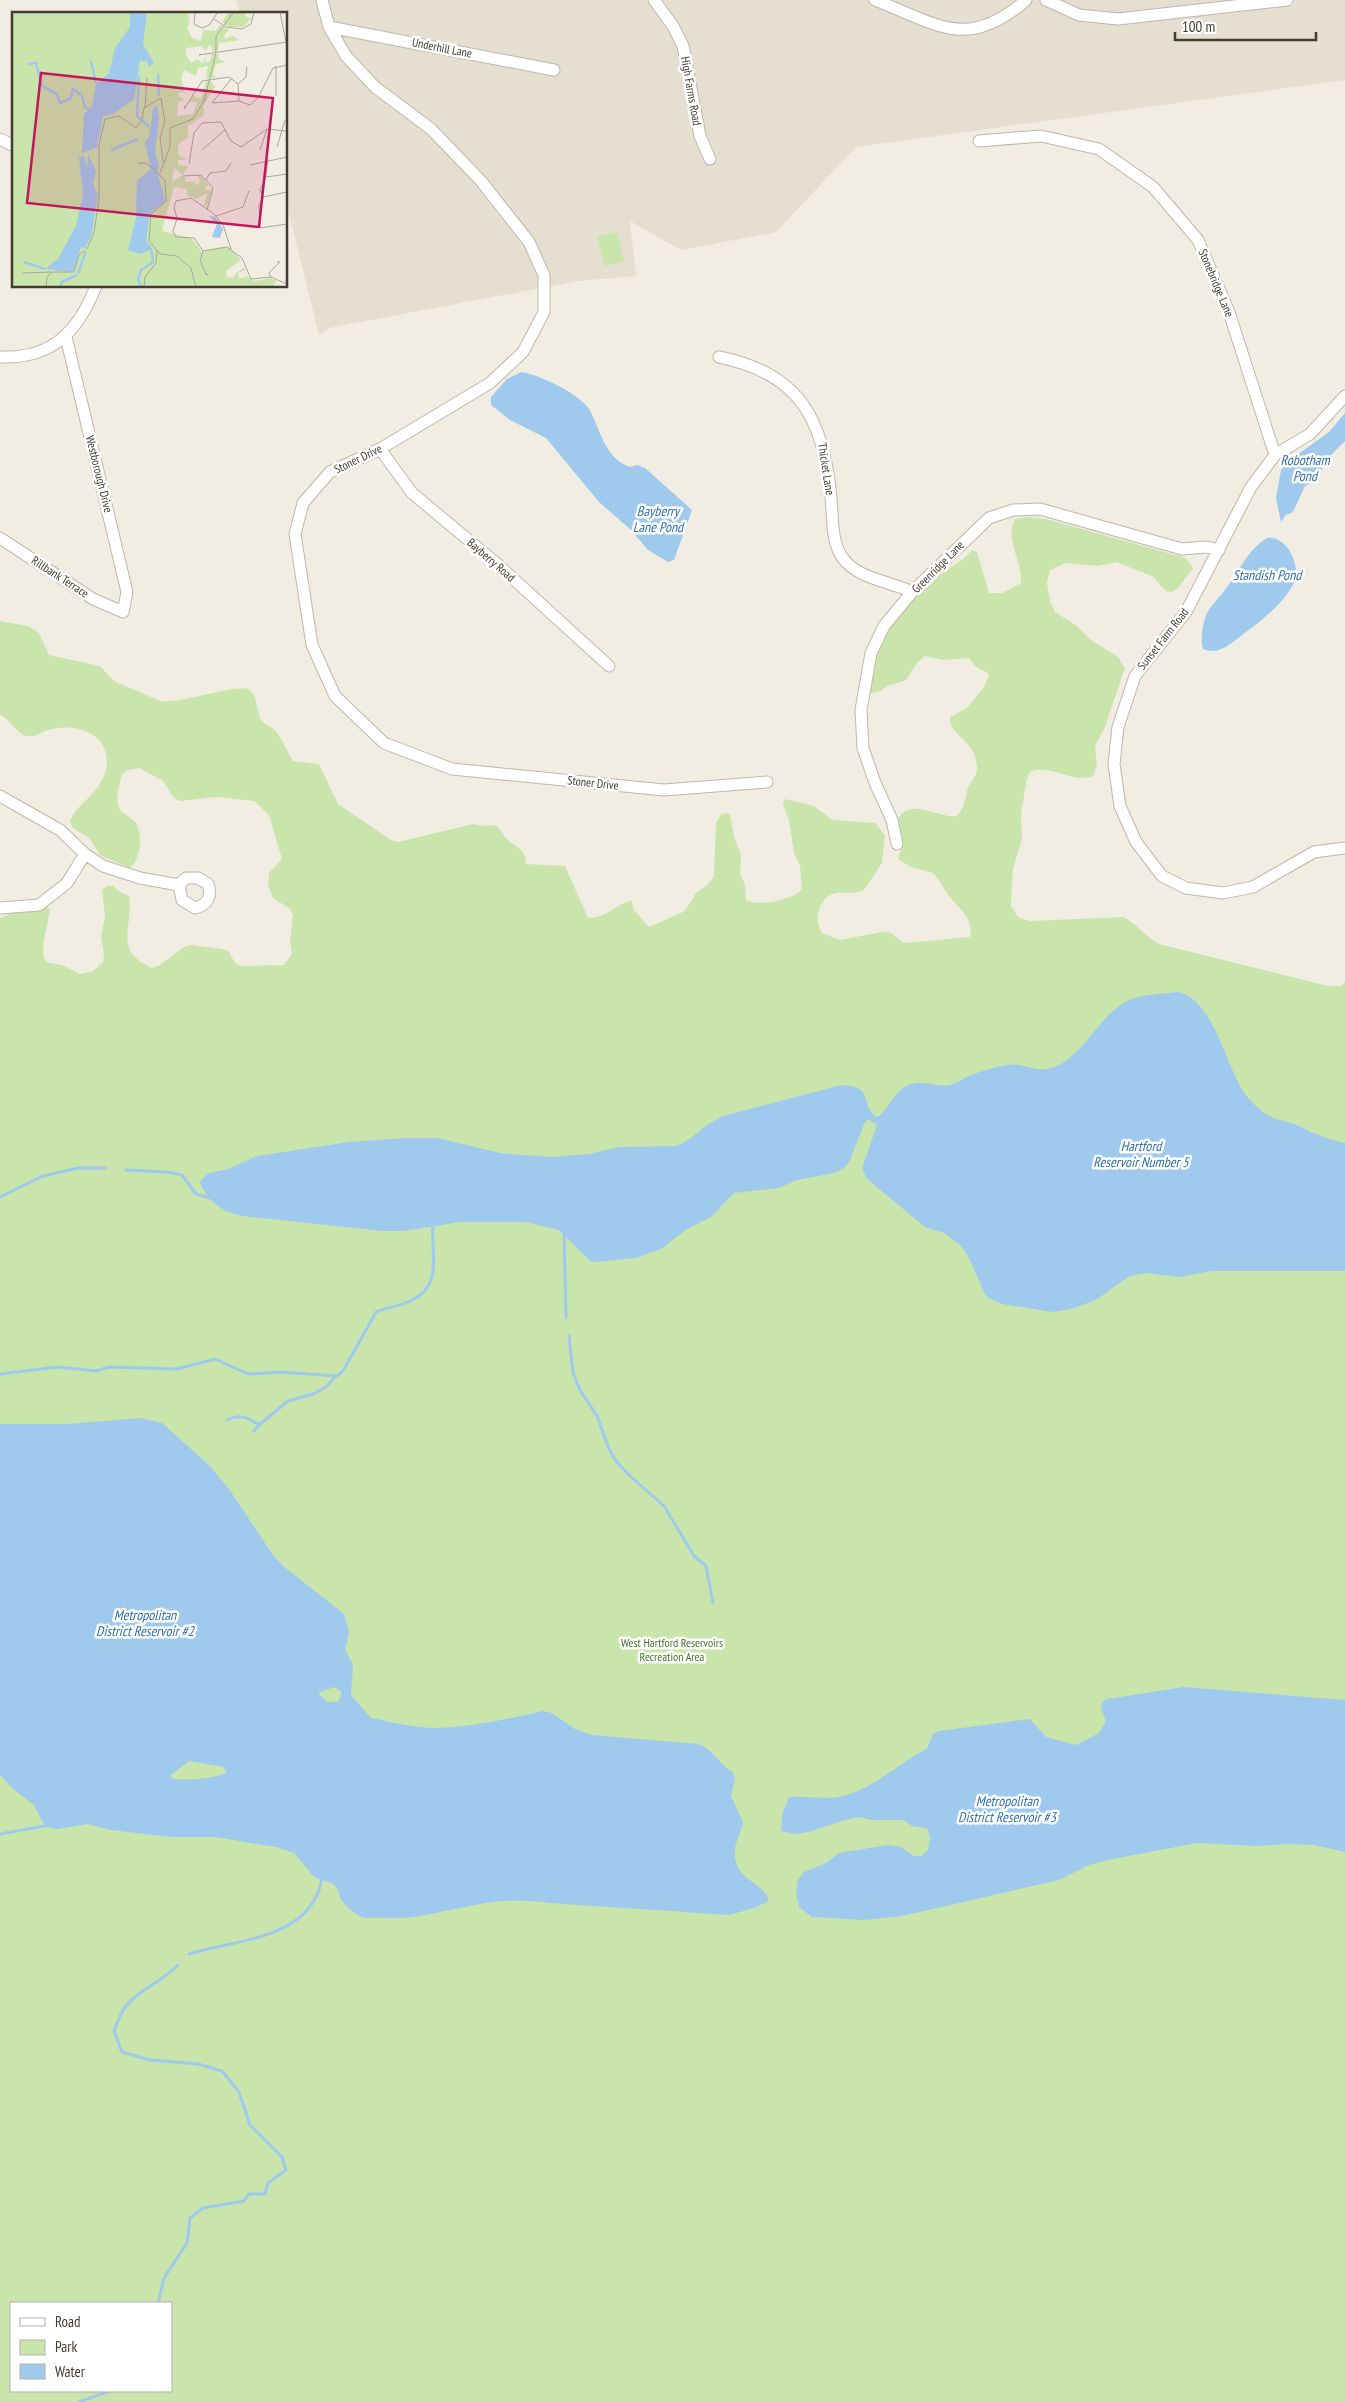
<svg xmlns="http://www.w3.org/2000/svg" width="1345" height="2402" viewBox="0 0 1345 2402" font-family="'PT Sans Narrow',sans-serif">
	<rect width="100%" height="100%" fill="#f1ede3"/>
	<!-- residential -->
	<path fill="#e5dfd1" d="M236 0H1345V80L856 147 776 232 681 250 630 221 636 276 578 281 329 328 319 335 286 202V14H240Z"/>
	<!-- green -->
	<path fill="#c9e5ac" fill-rule="evenodd" d="M617 232 624 262 604 266 597 236Z
		M1027 517 1046 519 1186 558 1193 568 1178 588 1172 592 1166 591 1152 576 1116 562 1098 566 1066 563 1050 570 1047 583 1050 601 1055 612 1077 626 1091 640 1118 657 1125 668 1104 729 1095 746 1097 765 1093 776C1072 784 1049 763 1030 772L1027 778 1021 814 1022 839 1013 869 1011 900V906L1018 917 1030 921 1123 917C1137 924 1145 936 1159 944L1328 986H1340L1345 982V2402H0V918L14 912 45 905 50 909C48 927 41 942 44 959L49 963 62 965 80 974 93 971 103 962 104 955 101 936 105 916 102 890 107 886H114L118 891 129 896C134 926 112 951 152 968L158 966 184 947 190 945 223 949 229 952 235 963 240 966 284 965 292 954 290 941 293 915 290 909 273 898 268 886 269 873 282 859 269 815 254 801 217 797 180 801 174 798 163 781 140 768 128 770 122 774C120 783 116 795 118 805 120 813 129 816 134 821 144 831 141 860 130 868L100 855 89 838 73 828 70 821C77 804 96 796 104 776 108 766 108 755 103 746 94 728 66 724 48 730 40 732 36 738 27 736 16 734 11 719 0 715V621L28 626 39 633 49 655 100 666 114 681 160 701C179 705 241 682 250 690 259 698 255 713 263 722 267 726 272 727 276 731 278 733 291 757 293 761L319 764 338 804 391 840 398 842 473 824 485 826 495 825C502 829 502 836 508 840 518 849 526 849 526 864L565 866 588 918C609 918 619 901 632 901L634 910 649 927 685 911 696 893 707 885 714 877 716 823 721 814 727 813 730 815 735 840 741 855 740 873 745 885 746 900C757 907 794 900 802 889L800 866 794 853 789 820 783 805 785 799 814 806 832 820 875 823 885 835 882 863 864 890C851 898 830 883 820 907 816 917 817 924 822 933L840 940 882 932 891 933 904 943 970 937C975 917 956 907 947 893 942 886 939 879 933 873L911 867 898 859 903 843 898 818C914 797 937 819 957 816 966 805 964 800 968 788 970 782 976 777 977 770 978 740 948 736 950 717L967 708 985 686 989 674 975 666 969 658 944 660 925 656 917 663 906 680 887 686 879 692 870 693 869 689 879 643 892 623 937 576 962 560 972 550 977 552 989 593H1002L1021 583C1023 562 1004 539 1015 519ZM11 2303H171V2391H11Z"/>
	<!-- water -->
	<path fill="#9fcaed" fill-rule="evenodd" d="M521 372C538 374 580 394 589 409 601 430 604 458 630 467L637 465 645 468 692 510 674 560 668 562 648 550 631 530 599 502 546 438 510 420 491 405V397L507 379Z
		M1345 413V441L1325 461 1318 480 1305 486 1293 512 1286 515 1281 522 1276 498 1281 470 1290 460 1329 432Z
		M1267 538C1275 537 1281 541 1287 547 1294 556 1299 572 1294 583 1283 604 1264 618 1246 632 1232 642 1221 656 1203 649 1200 638 1203 621 1208 611 1213 603 1220 597 1225 590 1239 572 1247 550 1267 538Z
		M1177 992C1215 997 1227 1075 1249 1099 1256 1106 1264 1114 1273 1118 1281 1121 1291 1122 1299 1126 1314 1134 1328 1139 1345 1143V1271H1212L1180 1277 1147 1273 1134 1275 1128 1277 1096 1300 1071 1309 1052 1312 1002 1304 990 1299 985 1294 967 1254 959 1244 944 1233 925 1227 867 1179 862 1168 877 1125 868 1119 865 1122 849 1162 844 1168 834 1173 797 1180 779 1188 734 1193 711 1217 687 1229 661 1249 636 1258 596 1262 590 1261 559 1230 526 1222H461L403 1231H383L242 1216C223 1212 206 1201 200 1181L209 1173 228 1169 257 1156 349 1142 406 1138H438L500 1153 550 1157 589 1154 619 1147 676 1146 687 1141 707 1125 723 1116 842 1085C876 1087 859 1105 877 1117 888 1113 895 1085 916 1083 927 1082 939 1087 950 1085 957 1083 964 1078 971 1075 982 1071 995 1067 1007 1065 1027 1062 1036 1076 1059 1065 1088 1050 1100 1012 1132 999 1145 994 1162 994 1177 992Z
		M141 1418 162 1423 210 1466 229 1489 273 1555 283 1566 344 1614 349 1632 345 1650 353 1664 351 1695 371 1718C393 1722 414 1728 436 1728 472 1727 508 1719 543 1711L552 1713 575 1729 592 1735 699 1744C715 1751 720 1766 732 1771L735 1778 731 1796 743 1822C742 1831 736 1840 735 1849 732 1881 764 1881 769 1901L754 1908 729 1915 549 1903C494 1895 465 1909 413 1917 399 1919 382 1917 367 1918L361 1917 349 1909 341 1900 337 1888 332 1883 314 1877 294 1853 276 1847 215 1837H170L111 1830 87 1824 58 1829 45 1827 34 1805 13 1789 0 1775V1424H67ZM334 1687 341 1691V1696L338 1702H327L318 1693ZM189 1761 223 1767 227 1772C221 1778 180 1782 171 1778V1775Z
		M1184 1687 1345 1700V1852L1314 1845 1288 1844 1256 1846 1197 1843 1108 1860 1089 1865 1059 1880 902 1916 864 1920 812 1917 799 1907 796 1893 798 1880 804 1872 826 1863 839 1853 888 1845 901 1847 914 1856H921L928 1850 930 1837 927 1828 912 1826 904 1820H872L859 1817 845 1820 812 1831 797 1834 781 1831 782 1815 789 1797C807 1796 826 1800 843 1796 875 1788 898 1763 927 1749L933 1734 939 1731 1030 1719 1046 1737 1076 1745 1099 1733 1106 1721 1101 1708 1102 1702 1107 1699Z"/>
	<g fill="none" stroke-linecap="round" stroke-linejoin="round">
		<!-- stream -->
		<path stroke="#9fcaed" stroke-width="3" d="M126 1170 167 1172 182 1175 196 1194 214 1199
			M0 1197 43 1176 78 1168H105
			M564 1231 566 1318
			M569 1336 573 1373 580 1390 597 1416 609 1449 616 1461 630 1476 664 1506 694 1556 706 1566 713 1603
			M0 1374 57 1367 96 1371 109 1367 177 1369 215 1359 248 1374 281 1372 337 1376 343 1371 376 1312C385 1308 396 1307 405 1303 446 1288 430 1256 433 1224
			M227 1420C239 1413 249 1418 259 1425L288 1401 313 1394 326 1387 336 1376
			M254 1431 259 1425
			M0 1834 44 1826
			M189 1954C236 1939 312 1940 322 1878
			M158 2303 164 2278 187 2243 190 2218 203 2208 244 2201 249 2194H265L268 2183 286 2170 282 2157 250 2125 239 2092 222 2071 198 2064 150 2060 122 2052 114 2031C117 2024 120 2013 126 2006 140 1989 163 1981 178 1965
			M79 2402 110 2391"/>
		<!-- street casing -->
		<g stroke="#bfb8a9" stroke-width="13">
			<path id="street" d="M322 0 329 27 346 56 375 87 431 129 481 181 529 242 544 275V312L523 352 490 383 380 449 330 472 303 503 295 534 312 645 335 696 384 743 452 769 664 790 767 782
				M654 0 673 26 683 46 700 136 710 159
				M875 0C938 25 968 51 1026 0
				M1046 0 1079 15 1118 19 1287 0
				M329 27 554 70
				M0 139 14 146
				M979 141 1041 136 1099 149 1153 187 1198 240 1229 312 1275 455
				M0 357C52 359 78 332 96 286
				M719 357C800 373 824 420 831 498 833 516 831 541 842 557 857 579 889 581 912 592
				M1345 396 1310 434 1275 455 1251 487 1186 612 1135 676 1118 727 1114 764 1120 806 1136 842 1162 876 1186 888 1223 893 1253 887 1314 852 1345 848
				M380 449 412 493 496 563 609 666
				M0 538 93 599 123 612 127 592 66 337
				M0 796 60 830 85 854 103 866 140 878 179 885
				M897 844 892 820 875 783 863 748 861 710 871 653 884 626 912 592 989 518 1013 510 1040 509 1182 549 1206 547 1219 550
				M186 878H198L208 884C212 896 208 905 195 908L182 900 179 885Z
				M0 908 39 905 67 883 85 854"/>
		</g>
		<!-- street -->
		<use href="#street" stroke="#fff" stroke-width="11"/>
	</g>
	<g text-anchor="middle" stroke-width="5" stroke-linejoin="round" paint-order="stroke">
		<!-- street labels -->
		<g font-size="12" fill="#423d33" stroke="#fff">
			<text transform="translate(442 48) rotate(11)" y="4">Underhill Lane</text>
			<text transform="translate(691 91) rotate(80)" y="4">High Farms Road</text>
			<text transform="translate(1216 283) rotate(67)" y="4">Stonebridge Lane</text>
			<text transform="translate(358 459) rotate(-26)" y="4">Stoner Drive</text>
			<text transform="translate(826 469) rotate(81)" y="4">Thicket Lane</text>
			<text transform="translate(99 474) rotate(76)" y="4">Westborough Drive</text>
			<text transform="translate(491 560) rotate(41)" y="4">Bayberry Road</text>
			<text transform="translate(938 567) rotate(-45)" y="4">Greenridge Lane</text>
			<text transform="translate(60 577) rotate(33)" y="4">Rillbank Terrace</text>
			<text transform="translate(1163 639) rotate(-52)" y="4">Sunset Farm Road</text>
			<text transform="translate(593 783) rotate(6)" y="4">Stoner Drive</text>
		</g>
		<!-- park labels -->
		<g font-size="12" fill="#427229" stroke="#fff">
			<text x="672" y="1647">West Hartford Reservoirs<tspan x="672" dy="14">Recreation Area</tspan></text>
		</g>
		<!-- water labels -->
		<g font-size="14" font-style="italic" fill="#3172aa" stroke="#fff">
			<text x="1305" y="465">Robotham<tspan x="1305" dy="16">Pond</tspan></text>
			<text x="658" y="516">Bayberry<tspan x="658" dy="16">Lane Pond</tspan></text>
			<text x="1267" y="580">Standish Pond</text>
			<text x="1141" y="1151">Hartford<tspan x="1141" dy="16">Reservoir Number 5</tspan></text>
			<text x="145" y="1620">Metropolitan<tspan x="145" dy="16">District Reservoir #2</tspan></text>
			<text x="1007" y="1806">Metropolitan<tspan x="1007" dy="16">District Reservoir #3</tspan></text>
		</g>
	</g>
	<!-- overview -->
	<g transform="translate(12 12)">
		<rect width="275" height="275" fill="#f1ede3"/>
		<path d="M0 0H175L178 7 175 16 180 26 189 29 191 18 204 19 208 13 217 18 212 23 213 27 221 24 227 28 207 31 206 38 201 40 198 32 194 39 190 34 174 36V43L179 51 186 47 191 52 194 44V50H197L200 42H207L206 46 213 50 204 52 201 61 203 66H194L196 54 186 56 184 64 172 58 169 66 173 81 168 80 166 84 174 88 166 90 165 104 181 102 185 90H176L181 84 189 87 194 70 199 69 203 75 191 94 192 103 176 114V125L166 133V143L175 148H166V153L176 154 171 163 162 156 160 170 169 164 173 165V170H182L186 174 188 168 185 163H188L197 174 193 175 194 178H200L195 194 192 193 195 181 185 187 175 183V177L162 175 150 219 179 226 190 240 209 235 219 237 229 248 214 259 215 265 221 266 224 261 233 255V258L226 261 227 267 235 264 243 269 259 266 264 269 261 275H0ZM217 0H233L234 5 240 6 231 15H217L210 10Z" fill="#c9e5ac"/>
		<path d="M118 0 135 2 131 32 142 51 137 55 135 50 128 48 122 87 101 102 91 104 85 135 70 141 72 102 80 94 84 72 97 61 103 36 118 15ZM145 93 147 108 143 139 147 156 145 158 153 189 138 201 134 228 140 237 128 242 116 238 124 206 125 169 139 157 133 130 137 125 141 97ZM76 142 84 159 81 172 86 183 80 221 73 237 69 235 61 260 33 257 46 247 64 214 71 182 67 145 72 144 75 157ZM197 204 203 205 211 217 208 226 200 225 205 212Z" fill="#9fcaed"/>
		<path fill="none" stroke="#9fcaed" stroke-width="2.5" d="M79 49 84 71M16 52 24 51 30 74 45 82 48 91 59 86 61 77 69 83M146 61 147 84M127 64 125 104 137 115M70 84 73 95 77 98M99 138 126 127M12 250 33 257M66 262 74 239M48 275 50 270 65 263M129 275 126 267 129 258 141 250 139 236"/>
		<path fill="none" stroke="#aba79d" stroke-width="1" d="M183 0 182 12 190 16 197 13 206 0M268 0 274 30M202 7 214 15 230 17 239 12 242 0M190 42 187 43 275 30M264 54V84M226 72 234 65 235 55M200 91 220 66M200 91 227 89M173 94 172 97 190 69 217 65 226 72 227 89 238 93 246 86 261 56 275 53M133 96 135 66M130 107 132 96 149 86 153 109 148 126 151 150M265 135 273 108M190 138 213 118M248 138 255 117M256 147 254 165 248 178 251 185 247 193 248 216 275 212M126 151H133L144 158M177 152 182 121 190 111 209 110 219 129 229 135 255 117 275 119M238 153 275 145M144 159 153 169 154 189 139 202 137 229 148 242 165 244 179 256 184 275M148 161 158 135V116L181 107 192 89 204 41V24L222 0M170 164 189 163 201 176 195 198M254 165 275 162M194 168 198 161 214 159 219 151M251 185 275 180M204 204 231 195 237 179M75 237 82 220 87 188V133L93 107 107 104 124 116 129 109M219 237 211 213 201 201 179 186 164 189 162 195 165 207 161 219 164 225 182 226 191 239 215 235 230 246 239 267 259 265 275 272M191 239 188 248 194 262 196 263 193 261M11 261 39 260M259 266 257 261 267 251V249L265 251M34 275 35 265 40 260H62L67 243 73 238M132 275 133 265 144 251 145 238"/>
		<path fill="#c2185b" fill-opacity="0.15" stroke="#c2185b" stroke-width="2.5" d="M29 61 261 86 247 215 15 191Z"/>
		<rect width="275" height="275" fill="none" stroke="#423d33" stroke-width="2.5"/>
	</g>
	<!-- legend -->
	<rect x="10" y="2302" width="162" height="90" fill="#ffffff" stroke="#b3b1ad"/>
	<rect x="20" y="2318" width="25" height="8" fill="#ffffff" stroke="#b3b1ad"/>
	<text x="55" y="2327" font-size="15" fill="#423d33">Road</text>
	<rect x="20" y="2340" width="25" height="15" fill="#c9e5ac" stroke="#b3b1ad"/>
	<text x="55" y="2352" font-size="15" fill="#423d33">Park</text>
	<rect x="20" y="2364" width="25" height="15" fill="#9fcaed" stroke="#b3b1ad"/>
	<text x="55" y="2377" font-size="15" fill="#423d33">Water</text>
	<!-- scale -->
	<path d="M1175 32v8h141v-8" fill="none" stroke="#423d33" stroke-width="2.5"/>
	<text x="1182" y="32" font-size="15" fill="#423d33" stroke="#ffffff" stroke-width="4" paint-order="stroke">100 m</text>
</svg>
